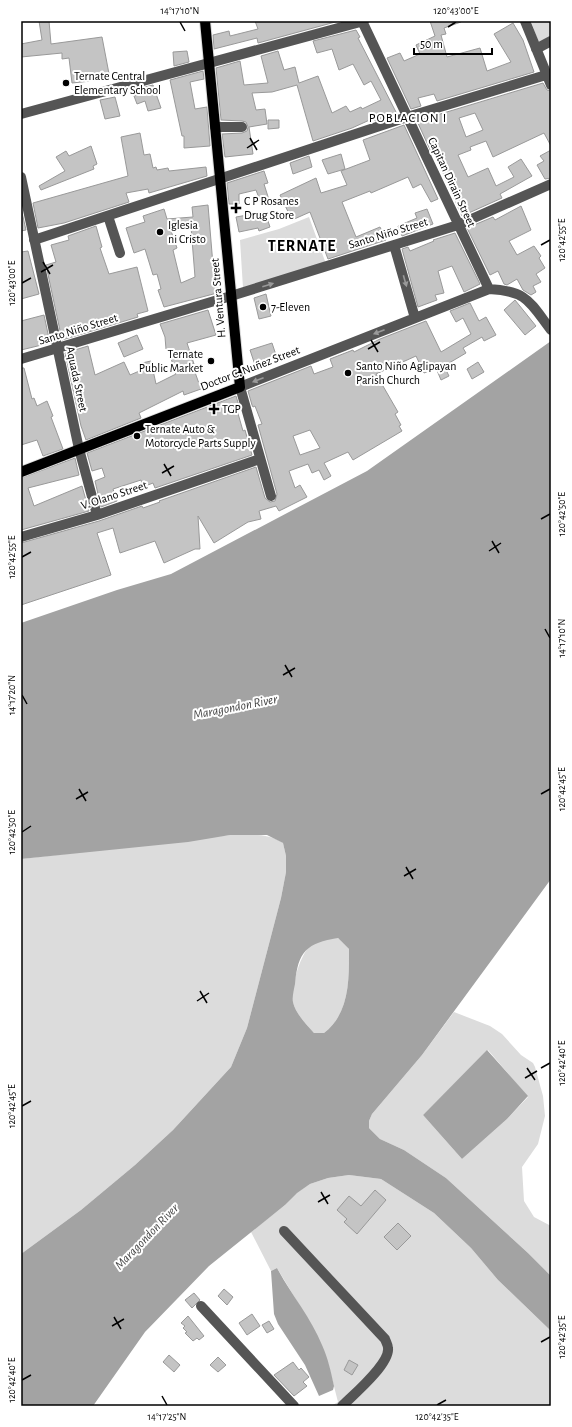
<svg xmlns="http://www.w3.org/2000/svg" width="572" height="1427" viewBox="0 0 572 1427" font-family="'Alegreya Sans',sans-serif">
	<rect width="100%" height="100%" fill="#fff"/>
	<!-- green -->
	<path fill="#dcdcdc" fill-rule="evenodd" d="M531 21H551V36L539 44Z
		M309 217 326 264 243 288 240 240 279 229Z
		M230 835C249 835 267 832 283 843L286 856V872L281 898 247 1028 231 1067 173 1130 135 1165 81 1210 21 1254V859Z
		M338 938 349 949C349 979 350 1013 324 1033H314C307 1025 295 1013 293 1002 290 989 300 956 309 947 316 939 329 939 338 938Z
		M454 1012 490 1026 502 1034 521 1055 533 1063 535 1067 543 1096 545 1116 538 1144 522 1167 524 1201 534 1217 551 1226V1276L528 1253 446 1178 404 1150 380 1139 369 1128V1121L372 1114 422 1055ZM488 1050 528 1097 507 1119 462 1159 423 1115Z
		M349 1175 381 1179 434 1213 471 1248 498 1280 551 1331V1406H331L338 1402 328 1363 312 1326 277 1268 271 1271 251 1232 285 1205 296 1193 310 1184 328 1178Z"/>
	<!-- water -->
	<path fill="#a3a3a3" fill-rule="evenodd" d="M551 341V879L422 1055 372 1114 369 1121V1128L380 1139 404 1150 446 1178 528 1253 551 1276V1331L498 1280 471 1248 434 1213 381 1179 349 1175 328 1178 310 1184 297 1193 285 1205 209 1266 145 1332 93 1406H21V1254L81 1210 135 1165 173 1130 231 1067 247 1028 281 898 286 872V856L283 843 267 835H230L188 842 21 859V623L117 590 171 574 367 471ZM338 938 349 949C349 979 350 1013 324 1033H314C307 1025 295 1013 293 1002 292 997 294 989 295 984 298 951 307 943 338 938Z
		M487 1050 528 1096 507 1119 462 1159 423 1115Z
		M277 1268C291 1294 311 1318 322 1345 328 1358 331 1372 334 1386L333 1390 319 1396 305 1365 278 1324 274 1314 271 1271Z"/>
	<!-- building -->
	<path fill="#c4c4c4" stroke="#999" fill-rule="evenodd" d="M39 21H49L51 44 102 37 110 79 72 83 69 58 62 59V53L21 57V44L42 40Z
		M255 21H339L258 43 257 38 214 49 213 35 229 31 230 36 258 29Z
		M430 21H461V22L444 28 446 34 441 35 447 57 480 48 487 71 511 62 494 34 513 23 523 40 534 72 437 101 434 94 418 98 421 106 411 109 387 58 400 53 404 61 420 54 416 45 435 36Z
		M356 30 360 37 358 38 397 114 375 121 374 118 352 128 313 141 297 85 272 92 252 93 256 110 265 109 267 124 249 127 253 154 225 157 222 134 242 133 247 131 248 127 246 122 242 121 221 120 216 68 240 61 244 85 268 83 261 56 278 51 284 70 295 67 299 83 318 76 332 113 346 106 350 112 361 107 362 109 381 100 371 81 364 85 353 64 339 70 332 49 317 53 313 41Z
		M187 51 189 62 174 66 173 52Z
		M203 71 204 79 190 82 195 109 207 107 210 146 184 148V136H182L170 80Z
		M543 83 547 90 551 91V146L544 133 493 157 486 141 470 147 471 150 458 155 468 177 488 168 496 186 514 177 508 167 521 159 532 176 500 194 502 198 462 216 434 153 432 154 417 121ZM475 113 483 130 466 137 459 118Z
		M153 85 161 108 148 111 145 101 137 104 134 96 143 94 141 88Z
		M115 97 120 116 105 119 100 100Z
		M268 120H279V128L268 129Z
		M404 125 438 199 431 202 421 184 413 188 408 177 371 193 370 191 342 202 356 237 380 227 386 240 328 259 310 212 292 220 280 195 316 178 321 193 347 185 341 171 370 160 363 140Z
		M140 133 144 155 150 154 153 168 156 167 157 170 168 168 169 171 206 167 207 176 149 193 148 189 126 193 129 202 64 223 38 228 33 203 128 176 121 137Z
		M91 146 97 164 93 166 94 169 41 190 39 186 65 171 56 157 66 151 69 156Z
		M551 150V178L545 179 537 165 544 161 540 156Z
		M341 154 345 169 328 174 322 160Z
		M309 156 312 167 293 174 290 163Z
		M264 171 268 183 264 184 270 203 262 206 256 190 239 194V204H229L227 183Z
		M208 205 214 277H219L221 292 164 307 158 290 161 289 157 274 153 275 145 249 134 253 126 228 145 222 143 216 164 209 167 219 193 217 192 207ZM191 227 195 277 181 283 173 250 177 248 170 228Z
		M521 206 531 230 509 241 517 255 534 246 541 256 539 258 545 268 536 274 541 282 533 286 536 292 531 295 523 290 517 279 507 285 504 284 498 271 490 275 467 228 493 217 495 220Z
		M21 208 26 230 21 231Z
		M427 209 433 224 402 236 398 226 417 218 415 213Z
		M265 212 270 227 259 231 258 228 239 232 236 217Z
		M96 226 102 247 100 248 109 274 137 267 148 311 137 314 138 317 62 340 46 265 56 262 51 245 69 240 68 236Z
		M455 233 480 284 464 292 452 266 438 271 444 293 435 295 437 300 418 307 402 249 408 247 410 251 434 241 433 240Z
		M28 251 39 294 21 299V252Z
		M266 294 271 316 259 319 254 298Z
		M515 300 536 326 525 335 504 310Z
		M470 303 479 321 486 317 496 335 484 341 482 337 463 348 466 353 444 366 449 376 441 380 436 368 424 373 416 356 376 374 398 412 395 414 401 425 399 426 402 431 353 460 348 452 324 463 331 476 324 480 319 470 312 473 308 464 289 471 295 488 300 485 307 497 279 511 276 506 259 511 261 519 248 522 214 543 198 516 200 549H195L164 563 155 541 120 553 113 528 97 533 111 575 21 605V543L99 521 142 506 143 508 160 502 159 501 256 467 265 498 270 502 275 501 277 494 258 425 262 424 255 406 253 407 252 405 248 391 311 366 314 374 333 367 330 359 353 350 354 352 380 339 426 321 441 352 471 334 463 318 456 322 450 311ZM310 430 320 448 300 455 293 436Z
		M208 310 216 335 187 343 194 364H192L201 389 184 395 183 391 139 413 141 418 86 440 81 426 65 353 88 346 95 375 124 362 130 375 144 369 142 363 151 361 156 384 176 374 168 349H166L165 337 160 324Z
		M44 315 50 343 21 350V321Z
		M137 335 143 349 124 357 118 343Z
		M272 343 277 358 255 365 250 350Z
		M478 362 484 372 472 379 467 369Z
		M21 368H24L32 399 34 398 37 406 47 401 53 416 51 417 63 449 43 456 37 440 21 445Z
		M236 396 240 409 237 410 243 431 245 430 252 455 155 488 153 483 143 487 141 480 113 489 117 501 101 507 95 481 105 477 102 468 92 471 87 453Z
		M75 458 79 475 28 488 34 506 82 486 89 511 21 530V478Z
		M375 1190 386 1200 357 1234 344 1222 347 1219 337 1210 349 1196 361 1206Z
		M398 1223 411 1236 397 1250 384 1237Z
		M224 1289 233 1297 227 1305 218 1296Z
		M194 1293 200 1300 192 1308 185 1300Z
		M252 1314 260 1326 247 1335 239 1323Z
		M188 1316 204 1336 199 1340 197 1338 193 1341 185 1333 187 1332 183 1328 185 1326 181 1323Z
		M269 1321 274 1329 267 1333 262 1325Z
		M169 1355 180 1365 174 1372 163 1362Z
		M218 1357 226 1365 218 1372 210 1365Z
		M349 1360 358 1365 352 1375 344 1370Z
		M293 1362 299 1370 301 1368 309 1377 303 1382 307 1386 294 1396 274 1375Z"/>
	<g fill="none" stroke-linecap="round" stroke-linejoin="round">
		<!-- major casing -->
		<g stroke="#dbdbdb" stroke-width="12">
			<path id="major" d="M21 472 240 387 205 21"/>
		</g>
		<!-- minor -->
		<path stroke="#555" stroke-width="10" d="M362 21 489 289
			M525 21 551 85
			M536 49 551 41
			M21 114 364 21
			M215 127H242
			M21 177 79 449 97 515
			M108 216 120 253
			M34 240 407 117 546 75
			M394 245 415 318
			M21 359 231 296 458 225 551 184
			M271 496 240 387 489 289C527 291 529 301 551 330
			M21 537 97 515 260 459
			M284 1231 385 1339C386 1342 388 1345 388 1348 390 1364 353 1395 342 1406
			M201 1306 294 1406"/>
		<!-- major -->
		<use href="#major" stroke="#000" stroke-width="10"/>
	</g>
	<!-- one-way arrows -->
	<defs><path id="oneway-solid" d="M-6-.8H1V-3.2L6.5 0L1 3.2V.8H-6Z"/></defs>
	<g fill="#999">
		<use href="#oneway-solid" transform="translate(405 281) rotate(74)"/>
		<use href="#oneway-solid" transform="translate(268 285) rotate(-18)"/>
		<use href="#oneway-solid" transform="translate(379 332) rotate(159)"/>
		<use href="#oneway-solid" transform="translate(258 380) rotate(159)"/>
	</g>
	<!-- ticks -->
	<path fill="none" stroke="#000" stroke-width="1.5" d="M180 22 185 31M448 27 456 22M250 138 257 150M247 148 259 140M541 245 550 240M43 262 50 274M41 272 53 265M22 283 31 278M371 340 378 352M368 349 380 342M164 464 171 476M162 473 174 466M541 519 550 514M492 541 499 553M489 551 501 543M22 557 31 552M545 629 550 638M285 665 292 677M283 675 295 668M22 695 27 704M79 789 86 801M541 794 550 789M76 799 88 792M22 832 31 826M406 867 413 879M404 876 416 869M200 991 207 1003M197 1001 209 993M527 1068 535 1080M541 1068 550 1063M525 1078 537 1071M22 1106 31 1101M321 1192 328 1204M318 1202 330 1195M114 1317 121 1329M112 1326 124 1319M541 1342 550 1337M22 1380 31 1375M162 1396 167 1405M437 1405 446 1400"/>
	<!-- markers -->
	<g fill="#000" stroke="#fff" stroke-width="1.5">
		<circle cx="66" cy="83" r="4"/>
		<path d="M234 202h4v4h4v4h-4v4h-4v-4h-4v-4h4z"/>
		<circle cx="160" cy="232" r="4"/>
		<circle cx="263" cy="307" r="4"/>
		<circle cx="211" cy="361" r="4"/>
		<circle cx="348" cy="373" r="4"/>
		<path d="M212 403h4v4h4v4h-4v4h-4v-4h-4v-4h4z"/>
		<circle cx="137" cy="436" r="4"/>
	</g>
	<g text-anchor="middle" stroke-width="4" stroke-linejoin="round" paint-order="stroke">
		<!-- poi labels -->
		<g font-size="12" fill="#000" stroke="#fff" text-anchor="start">
			<text x="74" y="80">Ternate Central<tspan x="74" dy="14">Elementary School</tspan></text>
			<text x="244" y="205">C P Rosanes<tspan x="244" dy="14">Drug Store</tspan></text>
			<text x="168" y="229">Iglesia<tspan x="168" dy="14">ni Cristo</tspan></text>
			<text x="271" y="311">7-Eleven</text>
			<text x="203" y="358" text-anchor="end">Ternate<tspan x="203" dy="14">Public Market</tspan></text>
			<text x="356" y="370">Santo Niño Aglipayan<tspan x="356" dy="14">Parish Church</tspan></text>
			<text x="222" y="413">TGP</text>
			<text x="145" y="433">Ternate Auto &amp;<tspan x="145" dy="14">Motorcycle Parts Supply</tspan></text>
		</g>
		<!-- street labels -->
		<g font-size="12" fill="#000" stroke="#fff">
			<text transform="translate(452 182) rotate(65)" y="4">Capitan Dirain Street</text>
			<text transform="translate(388 233) rotate(-17)" y="4">Santo Niño Street</text>
			<text transform="translate(218 298) rotate(-95)" y="4">H. Ventura Street</text>
			<text transform="translate(78 329) rotate(-17)" y="4">Santo Niño Street</text>
			<text transform="translate(250 368) rotate(-21)" y="4">Doctor C. Nuñez Street</text>
			<text transform="translate(77 379) rotate(78)" y="4">Aquada Street</text>
			<text transform="translate(114 495) rotate(-18)" y="4">V. Olano Street</text>
		</g>
		<!-- neighbourhood labels -->
		<g font-size="13" letter-spacing="1" fill="#000" stroke="#fff">
			<text x="408" y="122">POBLACION I</text>
		</g>
		<!-- water labels -->
		<g font-size="13" font-style="italic" fill="#444" stroke="#fff">
			<text transform="translate(235 706) rotate(-11)" y="5">Maragondon River</text>
			<text transform="translate(146 1236) rotate(-46)" y="5">Maragondon River</text>
		</g>
		<!-- district labels -->
		<g font-size="16" font-weight="bold" letter-spacing="1" fill="#000" stroke="#fff">
			<text x="302" y="251">TERNATE</text>
		</g>
	</g>
	<!-- border -->
	<rect width="572" height="1427" fill="none" stroke="#ffffff" stroke-width="44"/>
	<!-- scale -->
	<path d="M414 48v6h78v-6" fill="none" stroke="#000000" stroke-width="2"/>
	<text x="420" y="48" font-size="12" fill="#000000" stroke="#ffffff" stroke-width="3" paint-order="stroke">50 m</text>
	<rect x="22" y="22" width="528" height="1383" fill="none" stroke="#000" stroke-width="1.5"/>
	<g font-size="10" text-anchor="middle" fill="#000">
		<text x="180" y="14">14°17'10"N</text>
		<text x="456" y="14">120°43'00"E</text>
		<text transform="translate(561 240) rotate(-90)" y="4">120°42'55"E</text>
		<text transform="translate(11 283) rotate(-90)" y="4">120°43'00"E</text>
		<text transform="translate(561 514) rotate(-90)" y="4">120°42'50"E</text>
		<text transform="translate(11 557) rotate(-90)" y="4">120°42'55"E</text>
		<text transform="translate(561 638) rotate(-90)" y="4">14°17'10"N</text>
		<text transform="translate(11 695) rotate(-90)" y="4">14°17'20"N</text>
		<text transform="translate(561 789) rotate(-90)" y="4">120°42'45"E</text>
		<text transform="translate(11 832) rotate(-90)" y="4">120°42'50"E</text>
		<text transform="translate(561 1063) rotate(-90)" y="4">120°42'40"E</text>
		<text transform="translate(11 1106) rotate(-90)" y="4">120°42'45"E</text>
		<text transform="translate(561 1337) rotate(-90)" y="4">120°42'35"E</text>
		<text transform="translate(11 1380) rotate(-90)" y="4">120°42'40"E</text>
		<text x="167" y="1420">14°17'25"N</text>
		<text x="437" y="1420">120°42'35"E</text>
	</g>
</svg>
